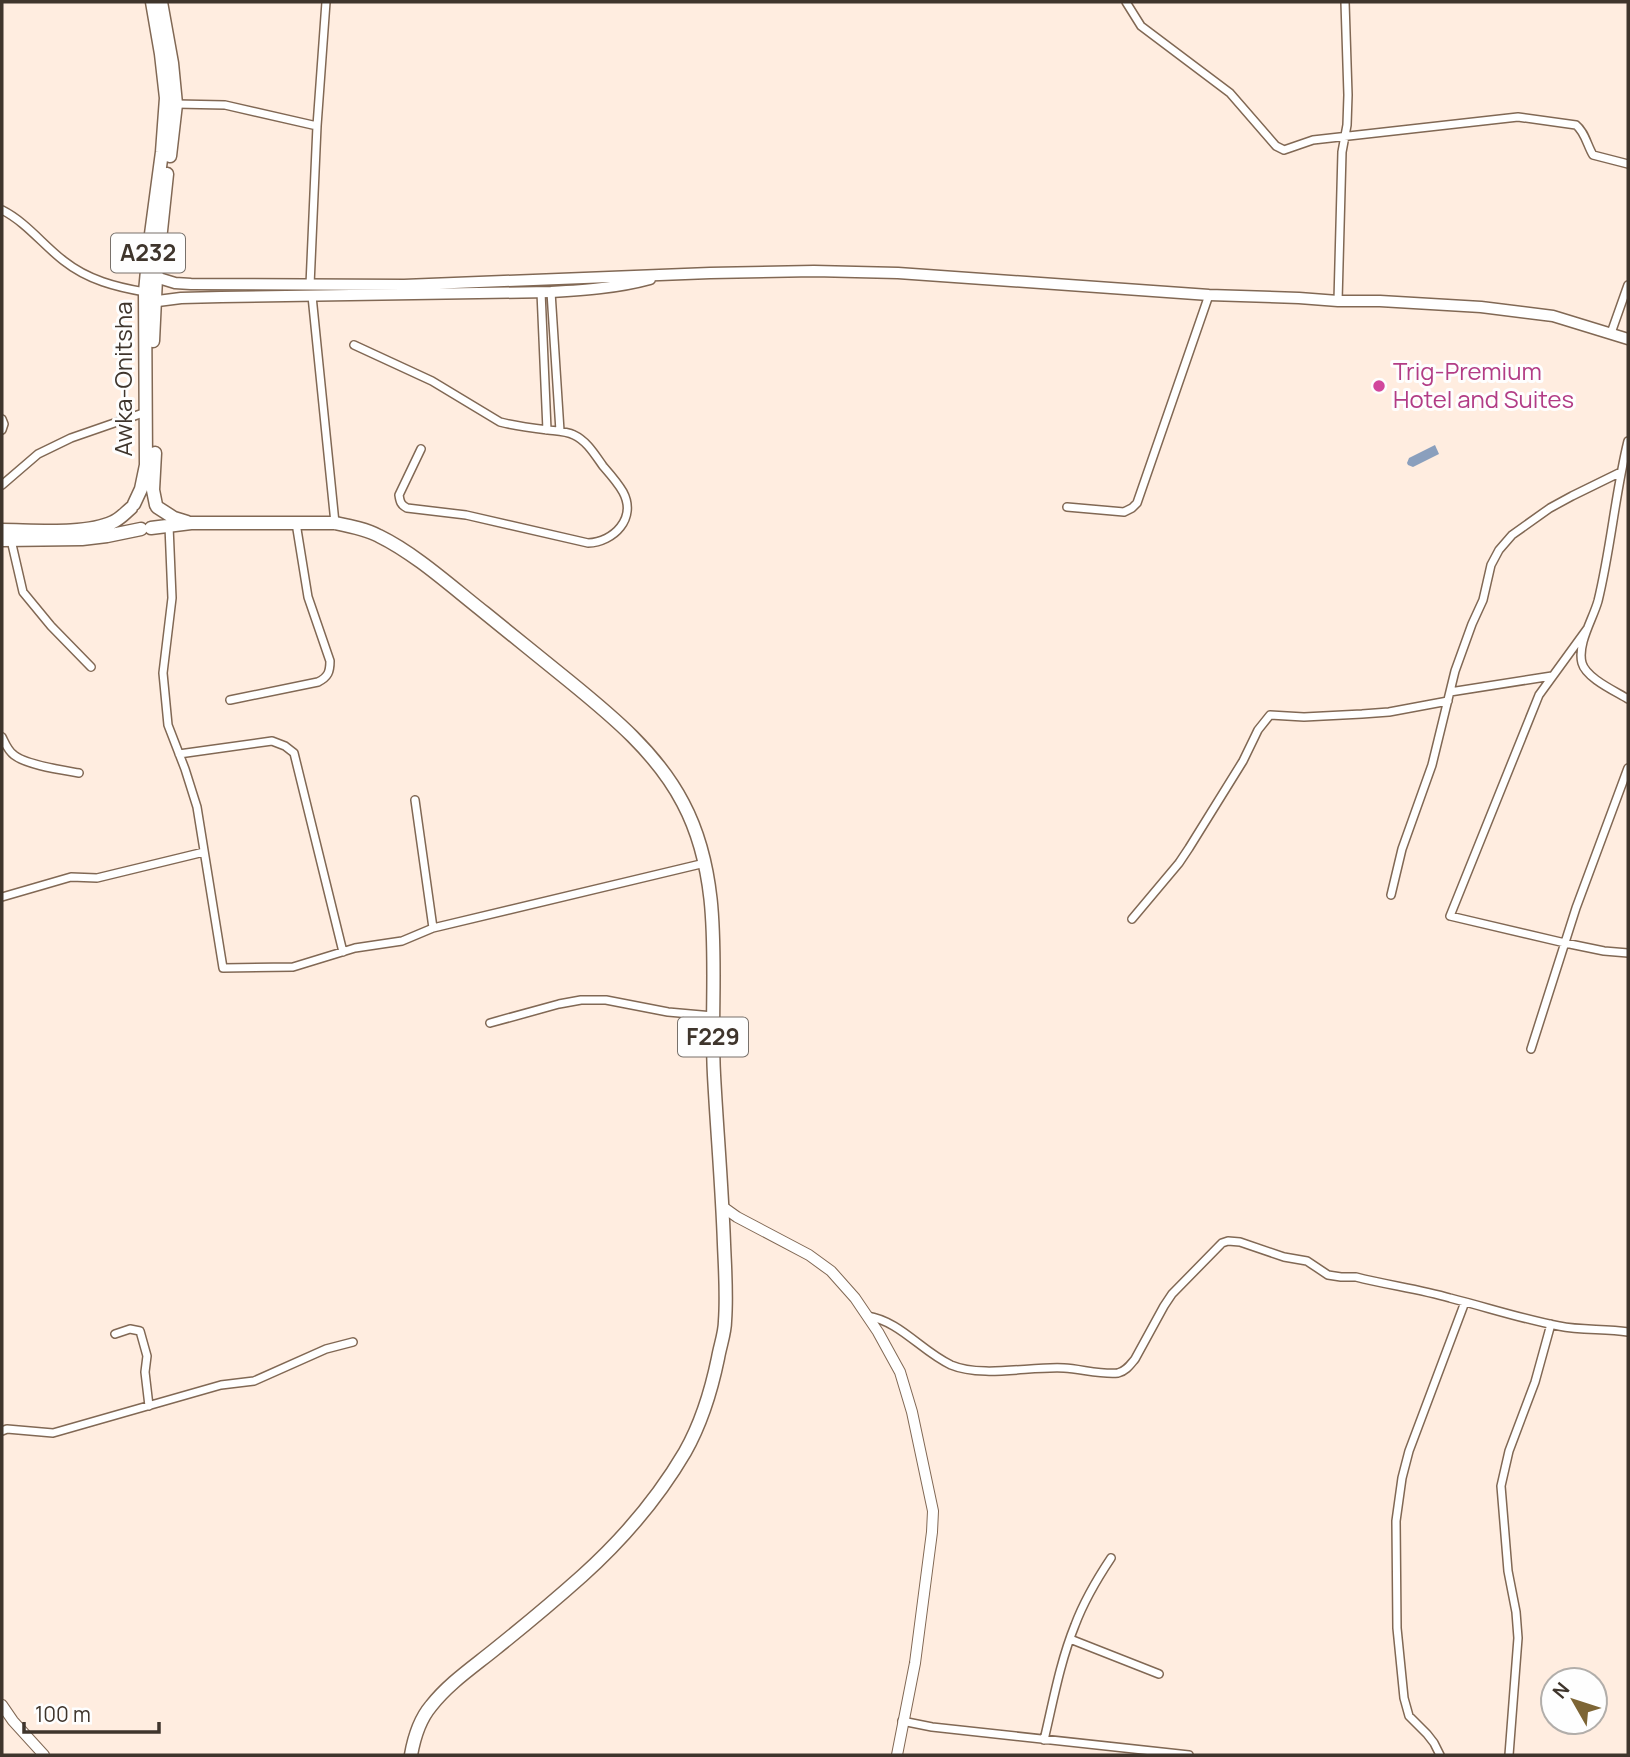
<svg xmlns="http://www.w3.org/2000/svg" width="1630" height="1757" viewBox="0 0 1630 1757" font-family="Manrope,sans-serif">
	<rect width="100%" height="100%" fill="#ffede0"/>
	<!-- water -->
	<path fill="#8a9fbd" d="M1435 445 1439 454 1413 467 1408 465 1407 463 1409 458Z"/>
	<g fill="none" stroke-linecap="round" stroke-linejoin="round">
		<!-- minor casing -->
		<g stroke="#816854" stroke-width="10">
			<path id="minor" d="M1126 2 1141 26 1230 93 1276 146 1284 150 1313 140 1518 117 1576 125C1585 132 1587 145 1593 155L1628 164
				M176 104 225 105 317 126
				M2 210C26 222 43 245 64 261 88 280 116 287 145 292
				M310 285 317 126 326 2
				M541 292 547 430
				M551 292 560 431
				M312 296 335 523
				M1338 301 1342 152 1347 125 1348 95 1345 2
				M1611 333 1628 285
				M354 345 432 381 500 422C515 426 531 428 548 430 557 431 566 431 574 435 587 441 595 455 603 466 610 474 618 483 623 492 637 518 614 542 588 543L466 515 407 508C401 505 400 502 399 495L421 449
				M2 419 4 424 2 430
				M1628 441C1615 494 1611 548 1598 601 1593 619 1577 644 1582 663 1586 678 1615 691 1628 699
				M2 485 38 454 71 438 146 412
				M1067 507 1124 512 1132 508 1137 503 1209 295
				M169 526 172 598 163 673 168 725 185 769 197 807 223 968 293 967 355 948 402 941 433 928 705 863
				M11 540 23 592 51 626 91 667
				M1587 629 1539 695 1450 916 1565 943 1604 951 1628 953
				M1450 692 1552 676
				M230 700 318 682C328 677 330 672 330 661L308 597 296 523
				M2 737C5 743 8 751 14 755 26 765 62 770 79 773
				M179 754 272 741 285 746 294 753 343 952
				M415 800 433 928
				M1391 895 1402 849 1432 765 1455 671 1472 624 1483 600 1491 565 1499 550 1512 535 1550 508 1572 496 1621 472
				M2 897 71 877 97 878 204 852
				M1132 919 1179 863 1189 848 1243 761 1258 730 1270 715 1304 717 1362 714 1389 712 1448 701
				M490 1023 559 1004 581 1000H606L668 1012 713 1016
				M1531 1049 1576 908 1628 768
				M867 1316C900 1321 921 1351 951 1365 982 1378 1031 1366 1064 1368 1081 1369 1103 1375 1118 1373 1126 1371 1130 1365 1135 1359L1164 1306 1172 1294 1222 1243 1228 1241 1240 1242 1284 1257 1307 1261 1328 1275 1341 1277H1356C1387 1285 1419 1289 1450 1298 1486 1307 1522 1319 1559 1326 1582 1331 1605 1328 1628 1332
				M115 1334 130 1329 140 1331 147 1356 145 1372 149 1406
				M2 1431 7 1429 53 1433 221 1385 254 1381 326 1349 353 1342
				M1070 1639 1159 1674
				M902 1721 932 1727 1189 1755
				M1044 1740C1053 1702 1060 1662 1075 1625 1084 1601 1097 1579 1111 1558
				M1440 1755 1434 1743 1427 1734 1409 1716 1404 1698 1397 1628 1396 1521 1402 1478 1409 1451 1465 1302
				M1509 1755 1518 1638 1516 1612 1508 1571 1501 1486 1509 1451 1535 1382 1551 1324"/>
		</g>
		<!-- tertiary casing -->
		<g stroke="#816854" stroke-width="12">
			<path id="tertiary" d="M723 1207 737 1217 809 1255 831 1271 855 1298 878 1332 900 1372 912 1412 933 1511 932 1532 915 1663 897 1755
				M2 1705 13 1721 44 1755"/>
		</g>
		<!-- secondary casing -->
		<g stroke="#816854" stroke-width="13">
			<path id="secondary" d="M149 275 175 283 191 284 404 285 710 273 814 271 898 273 1209 295 1299 298 1338 301H1380L1481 307 1553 316 1628 339
				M150 302 181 298 221 297 551 292C584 290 617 288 650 279"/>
		</g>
		<!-- primary casing -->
		<g stroke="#816854" stroke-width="15">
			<path id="primary" d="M161 2 172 63 176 104 170 156
				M153 341 156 278 167 174
				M155 453 153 490 156 505
				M134 504 141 489 146 465 145 292 149 249 162 152 166 98 161 54 152 2
				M157 507 174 518 187 522
				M151 528 191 523H335C350 526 366 529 379 536 416 554 453 588 485 613 513 636 541 658 569 681 612 716 657 753 683 803 727 886 709 985 714 1075 717 1131 722 1187 724 1244 725 1269 727 1295 725 1321 725 1333 720 1346 718 1358 711 1392 702 1422 685 1452 658 1498 622 1540 582 1576 554 1601 524 1626 494 1650 473 1667 448 1684 431 1706 420 1719 414 1738 411 1755
				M2 530C32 530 86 535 113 522 120 519 125 513 131 508
				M2 540 82 539 107 536 141 529"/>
		</g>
		<!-- minor -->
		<use href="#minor" stroke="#fff" stroke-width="7"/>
		<!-- tertiary -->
		<use href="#tertiary" stroke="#fff" stroke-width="10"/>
		<!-- secondary -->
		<use href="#secondary" stroke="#fff" stroke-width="10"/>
		<!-- primary -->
		<use href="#primary" stroke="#fff" stroke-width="12"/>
	</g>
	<!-- markers -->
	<circle fill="#d1479c" stroke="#fefefe" stroke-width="2.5" cx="1379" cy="386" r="7"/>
	<g text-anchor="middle" stroke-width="6" stroke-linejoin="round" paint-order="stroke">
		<!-- shield labels -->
		<g fill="#fefefe" stroke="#78716b" stroke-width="2">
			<rect x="111" y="233.5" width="74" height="39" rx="5"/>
			<rect x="678" y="1017.5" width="70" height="39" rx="5"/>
		</g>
		<g font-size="23" font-weight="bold" fill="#3f352c">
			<text x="148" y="261">A232</text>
			<text x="713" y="1045">F229</text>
		</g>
		<!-- hotel labels -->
		<g font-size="24" fill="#b23c85" stroke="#fefefe" text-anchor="start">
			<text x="1393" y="380">Trig-Premium<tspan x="1393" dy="28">Hotel and Suites</tspan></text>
		</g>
		<!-- street labels -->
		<g font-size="24" fill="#3f352c" stroke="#fefefe">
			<text transform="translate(124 379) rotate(-90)" y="8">Awka-Onitsha</text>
		</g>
	</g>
	<!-- border -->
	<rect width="1630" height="1757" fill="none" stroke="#3f352c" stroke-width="7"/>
	<!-- north arrow -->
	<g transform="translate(1574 1701) rotate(309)"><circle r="33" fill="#fefefe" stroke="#b2aeaa" stroke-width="2"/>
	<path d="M0-5L12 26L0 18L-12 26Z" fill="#7d6535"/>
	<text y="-10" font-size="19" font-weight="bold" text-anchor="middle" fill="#3f352c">N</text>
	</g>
	<!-- scale -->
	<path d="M24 1722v10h135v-10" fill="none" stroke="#3f352c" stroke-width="3.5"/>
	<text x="35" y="1722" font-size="21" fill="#3f352c" stroke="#fefefe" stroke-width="5" paint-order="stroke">100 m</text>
</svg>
